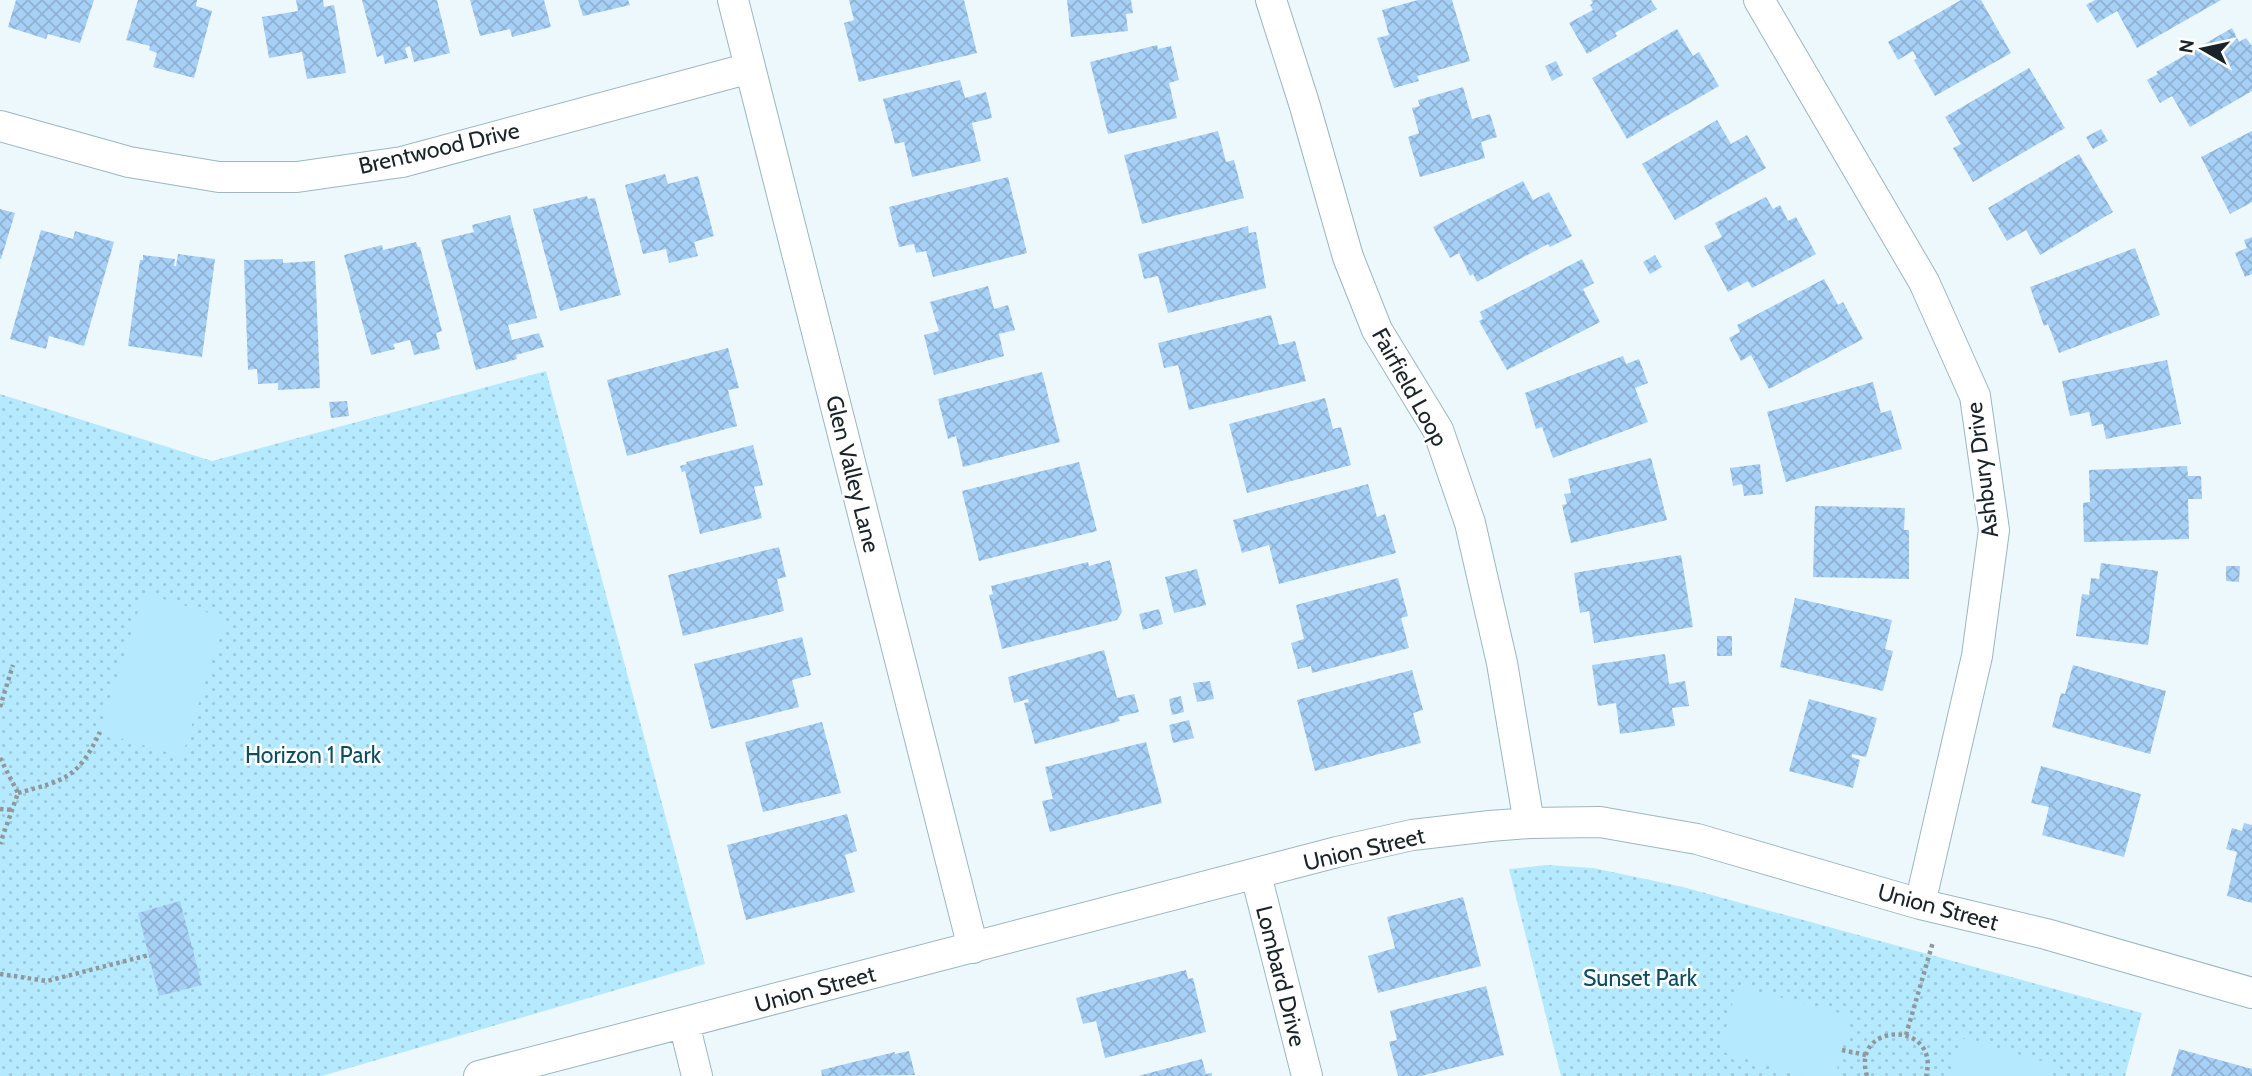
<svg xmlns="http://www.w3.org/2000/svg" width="2252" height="1076" viewBox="0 0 2252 1076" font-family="Cabin,sans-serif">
	<defs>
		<pattern id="green-dots" width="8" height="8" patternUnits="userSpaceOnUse" patternTransform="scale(1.75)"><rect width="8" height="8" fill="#b5eafe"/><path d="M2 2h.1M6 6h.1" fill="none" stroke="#9bc9da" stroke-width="1.8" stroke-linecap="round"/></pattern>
		<pattern id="building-cross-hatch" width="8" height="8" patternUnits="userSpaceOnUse" patternTransform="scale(1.75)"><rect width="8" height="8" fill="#a7d0f6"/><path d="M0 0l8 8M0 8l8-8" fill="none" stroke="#8fb2d3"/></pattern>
	</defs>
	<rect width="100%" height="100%" fill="#edf8fc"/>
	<!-- green -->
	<path fill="url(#green-dots)" d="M546 371 705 964 322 1076H0V394L212 461Z
		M1547 865 1593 868 1683 887 2142 1013 2125 1076H1561L1509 869Z"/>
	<!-- pitch -->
	<path fill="#b5eafe" d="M144 593 225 618 182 757 100 732Z
		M1737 986 1851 1016 1835 1076H1802L1720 1051Z
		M1961 1038 2052 1064 2049 1076H1950Z"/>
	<!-- building -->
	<path fill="url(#building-cross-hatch)" d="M16 0H94L80 43 48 34 46 39 8 27Z
		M138 0H197L196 6 212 11 194 78 153 67 157 53 149 50 150 46 126 40Z
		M296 0H323L324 7 334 5 346 73 307 79 302 52 269 58 262 17 298 11Z
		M362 0H437L450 53 414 62 410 46 405 48 408 58 385 64 383 55 377 57Z
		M470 0H544L551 27 512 37 510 29 480 36Z
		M578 0H628L630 5 583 16Z
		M849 0H964L977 53 859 82 844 23 854 20Z
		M1067 0H1131L1133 13 1126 14 1128 31 1071 37Z
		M1418 0H1452L1470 61 1417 76 1419 81 1394 88 1377 38 1389 35 1382 10Z
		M1591 0H1651L1657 9 1615 33 1617 36 1587 54 1569 23 1593 10 1590 5 1593 3Z
		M1961 0H1981L2011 53 1935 96 1914 60 1917 59 1913 51 1898 60 1888 42Z
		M2095 0H2221L2137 48 2117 11 2097 23 2086 5Z
		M2232 28 2239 42 2246 38 2252 46V91L2190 127 2172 96 2160 103 2147 80 2158 74 2156 72Z
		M1677 29 1693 56 1699 52 1719 86 1627 139 1592 78Z
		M1157 45 1158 49 1171 46 1179 80 1169 83 1177 118 1108 134 1090 62Z
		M1556 61 1563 75 1552 81 1545 66Z
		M2029 68 2065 128 1973 182 1953 148 1961 144 1945 117Z
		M960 80 965 98 986 92 992 118 972 123 981 161 912 177 904 142 895 144 883 99Z
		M1463 87 1472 119 1490 114 1497 137 1481 142 1485 158 1420 177 1408 137 1419 133 1412 108 1420 106 1418 100Z
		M1717 120 1731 144 1747 135 1766 168 1675 220 1642 164Z
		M2101 129 2108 141 2093 149 2086 137Z
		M1218 131 1226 162 1234 160 1244 198 1142 224 1124 155Z
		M2252 131V202L2230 214 2201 157Z
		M2079 154 2113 212 2040 255 2026 230 2007 241 1988 208Z
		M665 174 668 184 698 176 714 236 694 242 698 256 669 263 666 249 643 254 625 185Z
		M1008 177 1027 253 933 277 926 251 916 253 914 244 899 247 889 207Z
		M1523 181 1533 200 1549 192 1572 236 1550 247 1548 244 1477 282 1473 274 1470 276 1459 253 1450 258 1433 227Z
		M587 196 588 199 595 198 621 295 560 311 533 209Z
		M1766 197 1773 209 1780 205 1788 221 1796 217 1816 254 1752 288 1748 281 1728 292 1704 246 1722 237 1715 223Z
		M0 209 15 213 1 259H0Z
		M510 215 537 318 508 325 512 340 539 333 544 347 516 355 517 359 476 370 441 240 474 232 472 225Z
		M1248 226 1249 233 1256 232 1266 288 1168 313 1158 276 1144 279 1138 254Z
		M41 230 73 239 75 231 114 242 84 346 49 336 46 349 10 339Z
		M2252 237V274L2245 277 2235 253 2247 248 2244 240Z
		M416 242 418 247H420L442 331 436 333 440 349 414 355 410 340 393 344 395 349 371 355 344 255 382 245 383 250Z
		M2135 248 2160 315 2059 353 2048 324 2044 326 2030 287Z
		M178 254 215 259 202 357 128 346 140 260H143V255L175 259 174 266H176Z
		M1655 255 1662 267 1650 274 1643 262Z
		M283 259V263L315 261 320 388 278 390V383L258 384 257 369 248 370 244 260Z
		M1582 259 1594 283 1583 289 1600 322 1507 370 1479 321 1483 319 1480 312Z
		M1824 279 1838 305 1843 302 1863 339 1769 389 1751 355 1741 361 1729 338 1740 332 1737 325Z
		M988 286 994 309 1008 305 1015 330 999 334 1004 356 934 375 924 335 939 331 930 302Z
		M1271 315 1279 345 1295 341 1306 381 1189 410 1178 365 1164 368 1158 343Z
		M728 348 739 388 728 390 737 426 627 456 607 380Z
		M1623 356 1626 364 1639 359 1648 383 1635 388 1648 422 1553 458 1542 427 1536 429 1525 393Z
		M2167 360 2181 424 2106 439 2103 424 2092 426 2089 412 2070 416 2062 381Z
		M1042 372 1060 442 963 467 956 436 948 439 938 399Z
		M1873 382 1881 413 1891 410 1902 449 1786 482 1767 412Z
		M1325 398 1333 429 1341 427 1351 465 1247 493 1229 424Z
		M347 401 349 416 331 418 329 402Z
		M753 445 763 485 754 487 762 518 700 534 685 471 682 472 680 466 687 464 686 462Z
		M1651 458 1667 520 1571 543 1562 505 1567 504 1564 494 1571 493 1568 479Z
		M1079 462 1097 531 979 561 962 491Z
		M1760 464 1763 494 1744 496 1742 484 1733 486 1730 468Z
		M2187 466 2188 476H2201L2202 499H2188L2189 539 2084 542 2083 503 2090 502 2089 470Z
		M1368 484 1377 517 1385 514 1396 553 1279 584 1269 545 1242 553 1233 520Z
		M1815 506 1905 508 1904 530H1909V579L1813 577Z
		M779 547 786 577 777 579 784 611 683 636 668 575Z
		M1681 555 1693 627 1594 643 1589 611 1580 613 1574 573Z
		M1110 560 1122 612 1117 620 1002 649 989 595 993 594 991 586 1088 562 1089 566Z
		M2101 563 2158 571 2148 645 2076 636 2082 594 2089 595 2091 578 2099 579Z
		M2226 566H2240L2239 582 2226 581Z
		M1197 569 1206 605 1174 613 1165 577Z
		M1398 578 1408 616 1401 618 1409 648 1312 673 1311 666 1298 669 1291 643 1304 639 1296 605Z
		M1795 598 1892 620 1885 649 1893 651 1883 691 1780 667Z
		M1159 609 1163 624 1143 630 1139 614Z
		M1717 636H1732V656H1717Z
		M802 637 811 675 792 680 799 707 711 729 694 664Z
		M1104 650 1117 698 1134 694 1139 712 1118 717 1120 721 1035 744 1024 703 1029 702 1028 699 1014 703 1008 677Z
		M1665 654 1669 684 1685 681 1689 706 1672 708 1675 726 1620 734 1616 703 1598 706 1592 665Z
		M2073 665 2166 691 2150 754 2052 727 2061 693 2065 694Z
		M1412 670 1423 710 1413 713 1421 743 1315 771 1297 700Z
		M1210 681 1214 699 1197 702 1193 683Z
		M1181 696 1184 712 1172 715 1169 699Z
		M1809 699 1877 718 1866 757 1852 754V757L1860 760 1853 788 1789 771Z
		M1189 720 1194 738 1173 743 1169 725Z
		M822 722 841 793 763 812 745 742Z
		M1146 742 1162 803 1050 832 1042 801 1053 799 1045 767Z
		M2041 766 2141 794 2124 857 2042 835 2049 807 2031 803Z
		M847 814 857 851 845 855 855 892 746 920 727 845Z
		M2244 823 2252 825V903L2227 896 2237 852 2226 849 2232 828 2242 831Z
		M1463 897 1481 966 1378 993 1368 956 1395 948 1387 917Z
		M180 901 202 985 159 996 138 913Z
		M1186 970 1188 979 1193 978 1206 1032 1105 1058 1096 1021 1083 1024 1076 998Z
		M1486 986 1504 1055 1421 1076H1398L1389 1042 1397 1040 1390 1011Z
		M2179 1049 2252 1069V1076H2171Z
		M909 1051 915 1075 822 1076 821 1070 895 1052V1054Z
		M1202 1059 1206 1074 1212 1073V1076H1138Z"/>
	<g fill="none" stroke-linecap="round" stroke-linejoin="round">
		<!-- minor casing -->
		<g stroke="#9cb7c1" stroke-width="32">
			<path id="minor" d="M733 0 973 948
				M1271 0 1304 103 1348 257 1377 330 1438 430 1470 523 1502 663 1529 823
				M1759 0 1924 282 1975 396 1994 530 1977 656 1920 904
				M0 126 129 162 219 177H297L402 162 750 68
				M1256 875 1307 1076
				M684 1023 697 1076
				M479 1076 1337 852 1412 835 1490 826 1529 823 1600 822 1697 839 1920 904 2046 934 2252 993"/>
		</g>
		<!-- path -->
		<path stroke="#8f999d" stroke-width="4.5" stroke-dasharray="3.5 3.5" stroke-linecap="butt" d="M0 707 13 665
			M0 758 18 793 0 844
			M18 793C66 780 78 778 100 732
			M0 809 13 810
			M0 974 47 981 149 955
			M1906 1035 1933 942
			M1842 1050 1866 1055
			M1867 1076C1850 1021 1941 1020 1926 1076"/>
		<!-- minor -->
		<use href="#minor" stroke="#fff" stroke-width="30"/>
	</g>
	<g text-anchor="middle" stroke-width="5" stroke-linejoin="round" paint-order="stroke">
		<!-- street labels -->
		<g font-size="23" fill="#1a2428" stroke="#fff">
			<text transform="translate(439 148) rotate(-13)" y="8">Brentwood Drive</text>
			<text transform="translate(1410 387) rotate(61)" y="8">Fairfield Loop</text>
			<text transform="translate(1982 470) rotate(-97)" y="8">Ashbury Drive</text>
			<text transform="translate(853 474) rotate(76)" y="8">Glen Valley Lane</text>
			<text transform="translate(1364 849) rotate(-13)" y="8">Union Street</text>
			<text transform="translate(1938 907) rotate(15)" y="8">Union Street</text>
			<text transform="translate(1281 976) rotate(76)" y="8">Lombard Drive</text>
			<text transform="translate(815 989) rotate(-15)" y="8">Union Street</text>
		</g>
		<!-- park labels -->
		<g font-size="23" fill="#0b4e62" stroke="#fff">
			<text x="313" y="763">Horizon 1 Park</text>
			<text x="1640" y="986">Sunset Park</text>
		</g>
	</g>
	<!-- north arrow -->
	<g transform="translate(2203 49) rotate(279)" stroke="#ffffff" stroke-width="5" paint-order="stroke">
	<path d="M0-5L12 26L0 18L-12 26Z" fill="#1a2428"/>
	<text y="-10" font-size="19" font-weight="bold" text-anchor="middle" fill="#1a2428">N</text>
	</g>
</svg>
